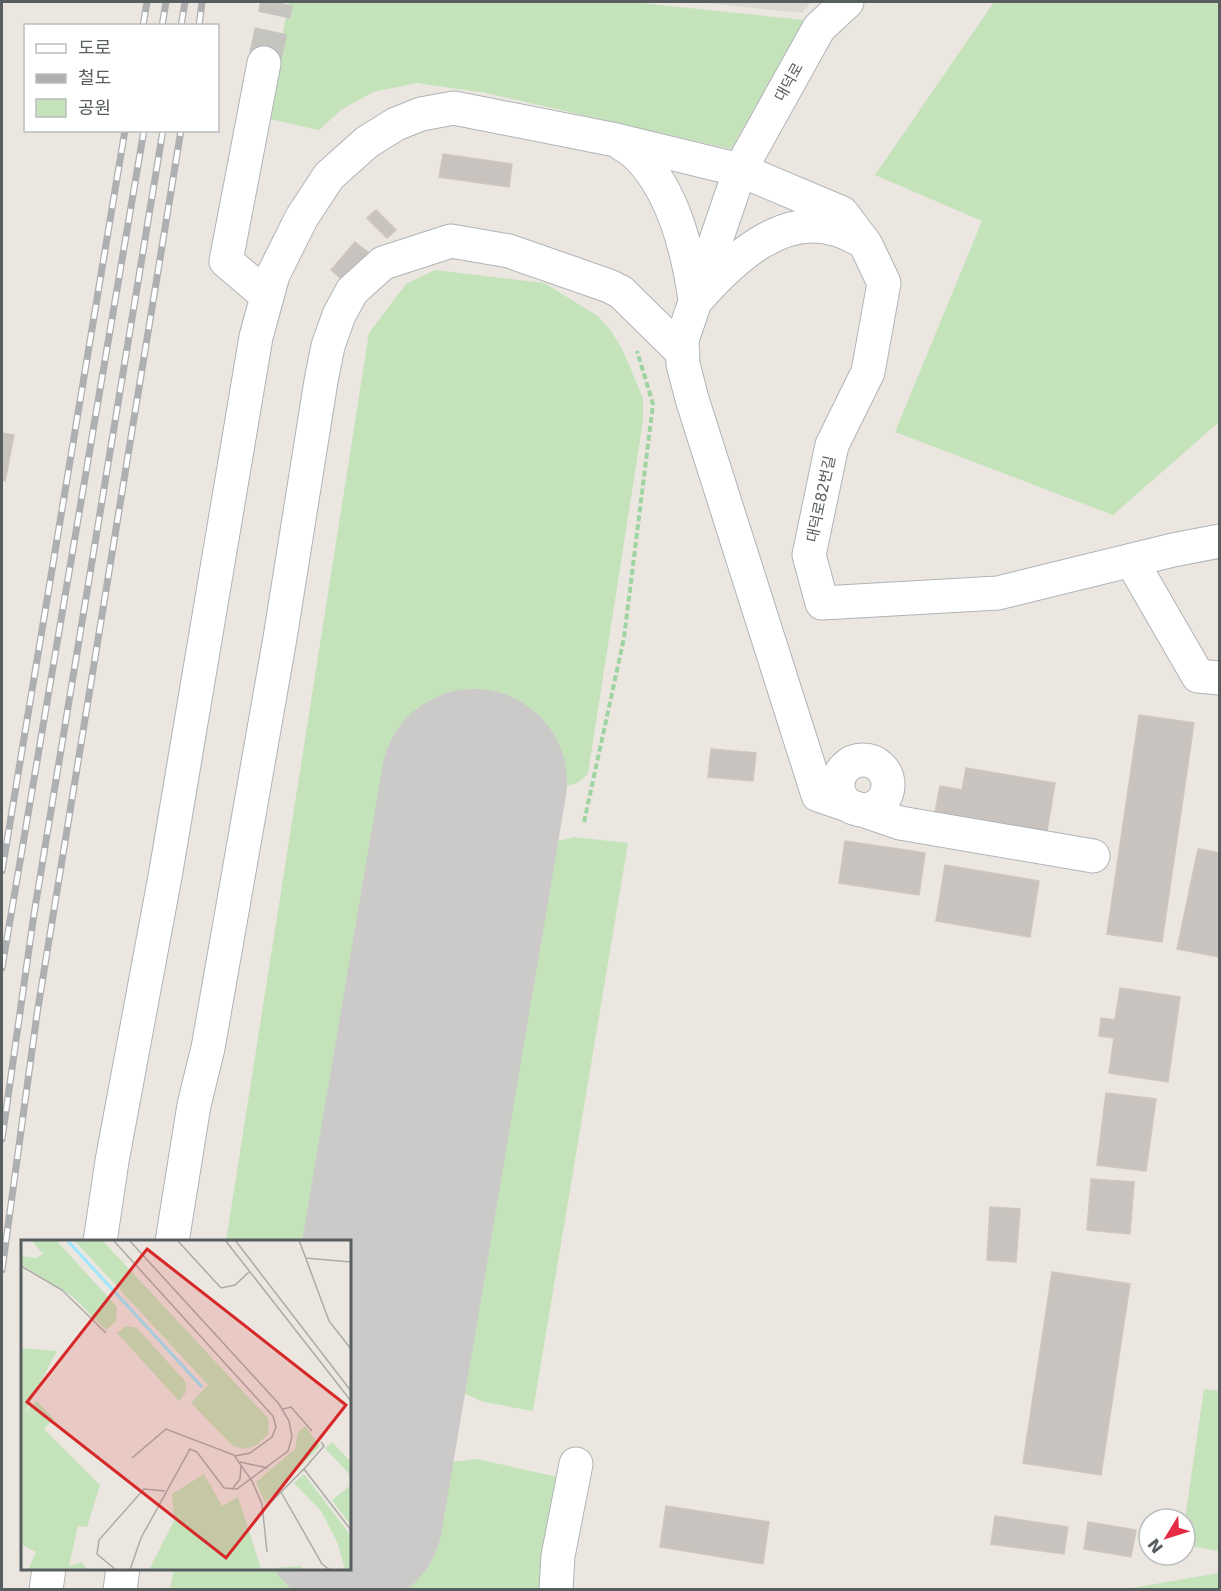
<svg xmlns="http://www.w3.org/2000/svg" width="1221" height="1591" viewBox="0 0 1221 1591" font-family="'DejaVu Sans','Noto Sans KR',sans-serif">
	<rect width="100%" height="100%" fill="#ebe6df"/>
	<!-- industrial -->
	<path fill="#dcd8d4" d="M699 2H811L802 13Z"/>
	<!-- green -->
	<path fill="#c4e3bb" d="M289 2H631L804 20 731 149 486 93 417 83 373 92 341 110 319 130 265 118Z
		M994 2H1219V422L1113 515 895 432 982 221 875 175Z
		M435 270 544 283 598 316 611 331 622 349 633 374 643 399V421L588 773C580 783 573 786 560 786L439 759 350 1314V1242L226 1241 369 333 406 284Z
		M574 837 628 843 533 1411 484 1402 465 1394 448 1377 432 1351 429 1329 507 884C510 878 514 869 519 863 533 848 554 841 574 837Z
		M1204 1389 1219 1391V1551L1185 1545V1519Z
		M477 1459 558 1477 542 1589 388 1590 400 1512 407 1494 430 1472 452 1462Z
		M174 1569V1568L308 1569 305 1589H170Z
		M1219 1573V1589H1126Z"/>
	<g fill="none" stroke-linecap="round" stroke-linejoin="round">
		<!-- runway -->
		<path stroke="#cccac8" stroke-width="186" d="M350 1516 474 782"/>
	</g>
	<!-- building -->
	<path fill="#c8c3be" stroke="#cfc6bd" stroke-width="1.5" d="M443 154 512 164 509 187 439 177Z
		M376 210 396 230 387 238 367 218Z
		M355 242 368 252 344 281 331 270Z
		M2 433 14 435 5 481 2 479Z
		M1139 715 1194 723 1162 942 1107 934Z
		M711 749 756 753 753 781 708 777Z
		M966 768 1055 783 1046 837 934 818 940 786 962 790Z
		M845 841 925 853 919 895 839 883Z
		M1198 849 1220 853V957L1177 949Z
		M945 865 1039 881 1030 937 936 921Z
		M1120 988 1180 997 1168 1082 1109 1073 1114 1038 1099 1036 1101 1018 1115 1020Z
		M1106 1093 1156 1099 1146 1171 1097 1165Z
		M1091 1179 1134 1182 1130 1234 1087 1230Z
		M990 1207 1020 1209 1016 1262 987 1260Z
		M1052 1272 1130 1284 1101 1475 1023 1463Z
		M666 1506 769 1522 763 1564 660 1547Z
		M995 1516 1068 1527 1064 1554 991 1544Z
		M1088 1522 1136 1530 1131 1557 1084 1549Z"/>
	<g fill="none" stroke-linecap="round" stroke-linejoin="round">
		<!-- minor-tunnel -->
		<path stroke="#c6c4bf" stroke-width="33" stroke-dasharray="33 16" stroke-linecap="butt" d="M264 63 277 2"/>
		<!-- minor casing -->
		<g stroke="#b0b4b7" stroke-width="35">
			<path id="minor" d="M847 2 819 28 740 170 682 340 683 364 692 399 818 795 900 823 1093 856
				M264 63 226 261 267 296
				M618 141C624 146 631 149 637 155 674 191 688 251 695 300
				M700 296C733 259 781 214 834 229 843 231 852 236 860 240
				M1131 560 1198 676 1220 678
				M838 785a25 25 0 1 1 50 0a25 25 0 1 1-50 0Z
				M100 1242 112 1161 166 871 256 337 273 275 302 217 329 176 367 142 396 124 421 114 454 108 616 140 740 170 842 213 866 245 884 283 868 372 832 445 809 555 822 603 998 593 1173 550 1220 541
				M172 1242 194 1105 208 1048 280 638 321 381 328 346 339 315 352 291 383 263 451 241 509 251 609 286 621 292 683 353
				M46 1590 49 1568
				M120 1590 123 1568
				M556 1590 558 1556 576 1464"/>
		</g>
		<!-- path -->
		<path stroke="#9ed4a1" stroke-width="4" stroke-dasharray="6 3" stroke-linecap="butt" d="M584 822 624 638 653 404 637 351"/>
		<!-- minor -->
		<use href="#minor" stroke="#fff" stroke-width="33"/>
		<!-- rail casing -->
		<g stroke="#aeafb0" stroke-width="7">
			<path id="rail" d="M143 26 147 2
				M162 26 166 2
				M181 26 185 2
				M199 26 202 2
				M2 871 125 130
				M2 968 144 130
				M2 1139 34 914 163 130
				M2 1270 37 1014 181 130"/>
		</g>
		<!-- rail -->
		<use href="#rail" stroke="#fff" stroke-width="4.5" stroke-dasharray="14" stroke-linecap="butt"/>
	</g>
	<g text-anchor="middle" stroke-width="4.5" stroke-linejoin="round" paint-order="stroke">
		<!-- street labels -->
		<g font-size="15" fill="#585d60" stroke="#fff">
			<text transform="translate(789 82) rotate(-61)" y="5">대덕로</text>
			<text transform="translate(821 499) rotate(-78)" y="5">대덕로82번길</text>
		</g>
	</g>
	<!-- overview -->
	<g transform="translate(21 1240)">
		<rect width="330" height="330" fill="#ebe6df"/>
		<path d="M10 0H35L96 67 95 81 85 90 51 56 0 24V16L15 18 22 14ZM53 0H81L247 178 248 193 236 205 224 209 212 206 170 163 187 145ZM105 86 116 88 164 141 165 152 158 161 96 93ZM0 108 36 111 5 170 16 181 6 170 16 161 33 179 23 189 79 245 66 287 57 286 48 326 60 322 67 330H7L15 312 0 304ZM284 186 299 206 244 263 235 242 274 209 277 192ZM311 202 330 222V236L304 208ZM183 234 201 266 217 257 240 329 280 326 281 330H128L153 281 151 254ZM283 234 330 296V330H324L317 304 300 271 273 243ZM330 245V286L311 260Z" fill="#c4e3bb"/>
		<path fill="none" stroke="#9de8fd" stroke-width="3" d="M46 0 181 147"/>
		<path fill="none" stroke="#acaba8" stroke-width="1.5" d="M92 0 252 176 255 187 251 197 229 213 214 216M108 0 258 164 268 181 271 197 267 211 216 249 203 248 176 212 169 209 120 298 109 330M156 0 200 48 214 45 228 32M204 0 330 161M214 0 330 151M278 0 308 81 330 109M284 18 330 22M0 26 41 50 85 93M262 169 270 167 291 191M111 218 145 189 213 215 231 241 241 264 246 312M219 222 247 228M283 229 303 206 300 202M212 248 219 239 220 226M260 252 301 324 309 330M242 270 283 229 330 290M95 330 76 314 78 300 123 249 144 251"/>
		<path fill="#d62828" fill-opacity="0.15" stroke="#d62828" stroke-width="3" d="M126 9 325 165 205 318 6 162Z"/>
		<rect width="330" height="330" fill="none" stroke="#585d60" stroke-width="3"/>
	</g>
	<!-- border -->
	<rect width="1221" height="1591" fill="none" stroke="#585d60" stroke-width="6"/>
	<!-- legend -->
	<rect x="24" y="24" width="195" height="108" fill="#ffffff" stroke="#bcbebf" stroke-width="1.5"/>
	<rect x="36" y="44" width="30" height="9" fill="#ffffff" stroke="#bcbebf" stroke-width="1.5"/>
	<text x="78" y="54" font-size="18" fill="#585d60">도로</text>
	<rect x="36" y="74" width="30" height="9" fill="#aeafb0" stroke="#bcbebf" stroke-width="1.5"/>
	<text x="78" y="84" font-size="18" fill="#585d60">철도</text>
	<rect x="36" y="99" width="30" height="18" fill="#c4e3bb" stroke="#bcbebf" stroke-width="1.5"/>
	<text x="78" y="114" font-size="18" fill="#585d60">공원</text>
	<!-- north arrow -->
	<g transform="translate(1167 1537) rotate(232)"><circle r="28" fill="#ffffff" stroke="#bcbebf" stroke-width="1.5"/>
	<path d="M0-4.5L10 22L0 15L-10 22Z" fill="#e52b45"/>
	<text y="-9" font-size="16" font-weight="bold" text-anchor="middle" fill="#585d60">N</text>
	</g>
</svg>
